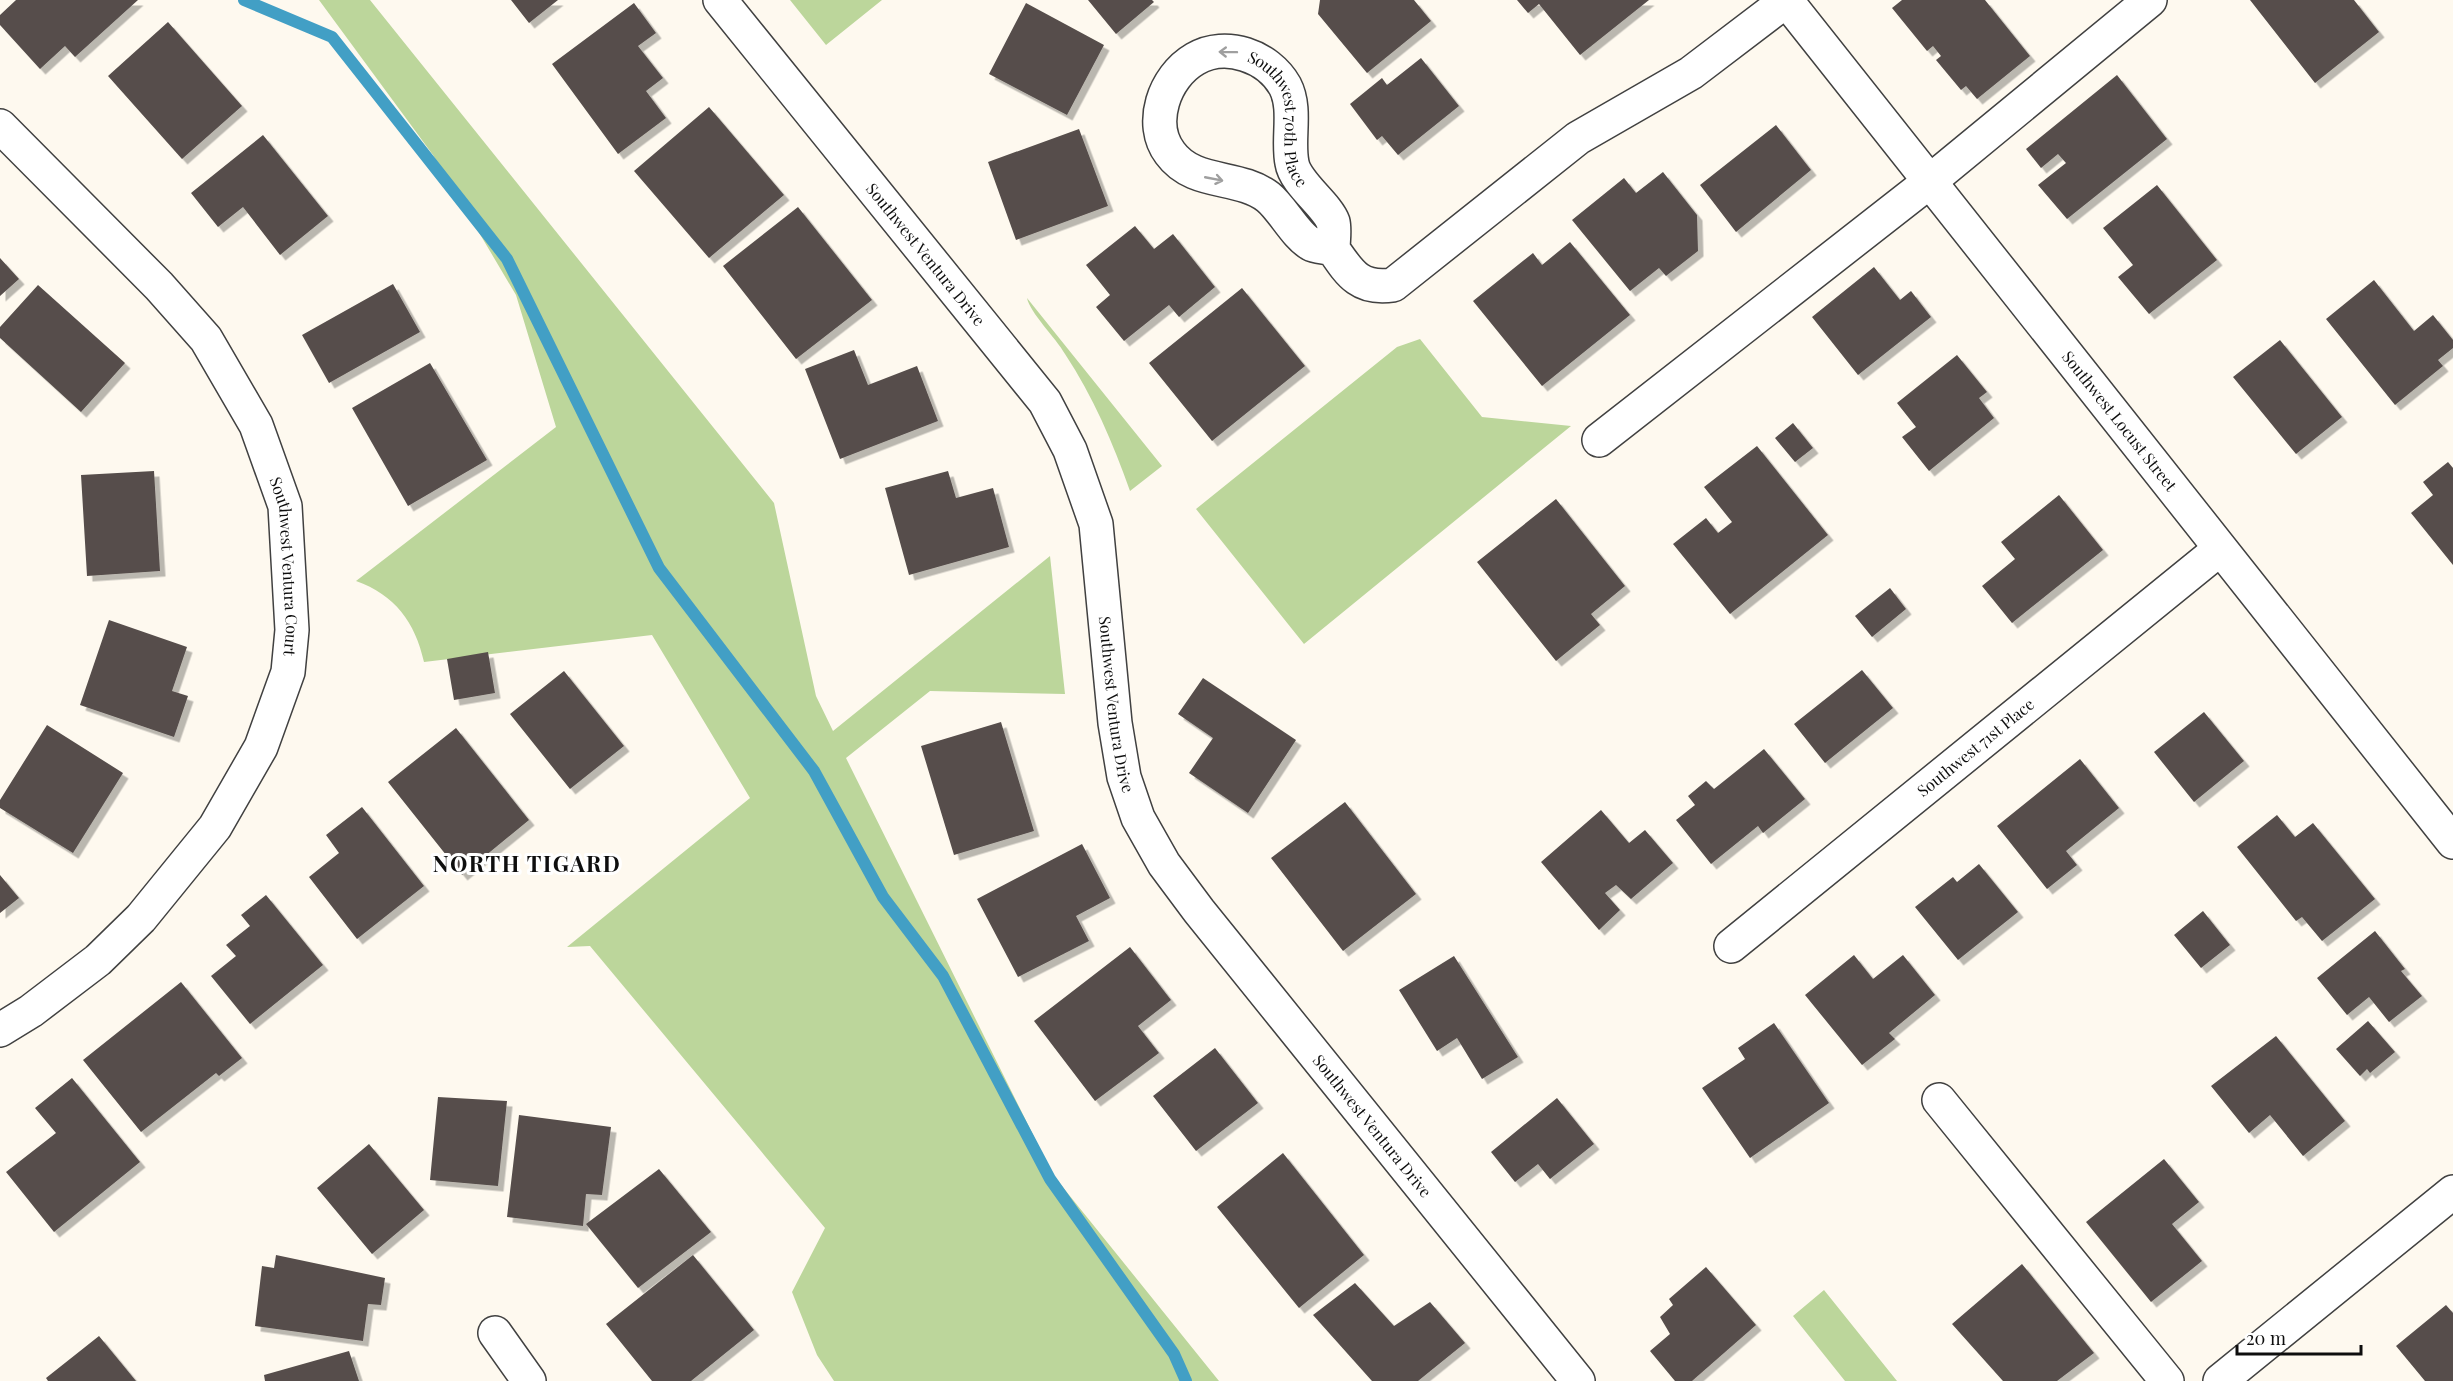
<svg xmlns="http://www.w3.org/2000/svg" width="2453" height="1381" viewBox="0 0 2453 1381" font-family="'Playfair Display',serif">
	<defs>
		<filter id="shadow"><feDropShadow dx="5.5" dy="5.5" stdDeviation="0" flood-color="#0004"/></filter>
	</defs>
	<rect width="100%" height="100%" fill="#fef9ef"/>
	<!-- forest -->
	<path fill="#bcd69b" d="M319 0H370L774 503 816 696 833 731 1050 556 1065 694 930 691 846 758 1053 1175 1219 1381H834L817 1355 792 1292 825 1228 590 946 567 947 750 798 652 635 424 662C415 622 395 595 356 581L556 427 516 295 433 155Z
		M790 0H882L826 45Z
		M1027 298 1162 466 1130 491C1113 443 1093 396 1065 354 1056 338 1030 313 1027 298Z
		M1420 339 1482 417 1571 426 1304 644 1196 509 1397 347Z
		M1824 1290 1897 1381H1845L1793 1316Z"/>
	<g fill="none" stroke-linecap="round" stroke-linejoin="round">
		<!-- stream -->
		<path stroke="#429fc5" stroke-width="12" d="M244 0 332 37 507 259 659 568 814 771 883 897 943 976 1050 1179 1174 1354 1186 1381"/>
	</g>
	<!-- building -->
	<path fill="#564e4b" filter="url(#shadow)" d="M16 0H138L75 57 65 46 40 69 0 25V15Z
		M511 0H558L529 23Z
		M1088 0H1152L1154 2 1116 34Z
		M1320 0H1414L1431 21 1367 73 1318 14Z
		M1517 0H1649L1580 55 1539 4 1528 13Z
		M1902 0H1985L2030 56 1977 99 1966 86 1961 90 1936 60 1941 56 1933 46 1927 51 1892 8Z
		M2250 0H2354L2379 32 2315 83Z
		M634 3 656 33 638 46 663 78 646 91 666 118 618 154 552 64Z
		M1026 3 1104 45 1067 115 989 74Z
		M168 22 242 106 182 159 108 76Z
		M1421 58 1459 106 1398 155 1382 136 1377 140 1350 104 1382 78 1387 85Z
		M2117 75 2167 139 2067 219 2038 185 2066 163 2058 154 2041 168 2026 149Z
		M709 107 784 195 709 258 634 171Z
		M1776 125 1811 170 1736 232 1700 185Z
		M1079 129 1108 206 1016 240 988 162Z
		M263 135 328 216 280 255 243 207 218 227 191 193Z
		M1663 172 1697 215 1698 251 1666 276 1659 268 1630 291 1572 220 1624 178 1636 193Z
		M2157 185 2217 260 2149 314 2118 277 2133 265 2103 228Z
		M798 207 872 300 796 359 723 266Z
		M1135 226 1154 249 1173 234 1215 287 1179 317 1169 305 1124 341 1096 307 1110 295 1086 265Z
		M1570 242 1630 315 1542 386 1473 301 1533 253 1542 265Z
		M0 258 19 279 0 296Z
		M1874 267 1900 300 1911 291 1931 317 1858 375 1812 317Z
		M2374 280 2414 331 2433 315 2453 340V348L2438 360 2443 366 2395 405 2326 319Z
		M393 284 420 332 329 383 302 335Z
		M38 285 125 363 81 412 0 338V327Z
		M1242 288 1305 366 1212 441 1149 363Z
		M2280 340 2342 417 2296 454 2233 377Z
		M854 350 868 385 917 366 938 421 840 459 805 369Z
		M1957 355 1987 392 1979 398 1994 418 1929 471 1902 437 1916 427 1897 403Z
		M430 363 487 460 408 506 352 408Z
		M1793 423 1813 448 1795 462 1775 438Z
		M1757 446 1828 535 1730 614 1673 544 1706 518 1718 533 1732 522 1704 487Z
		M2448 462 2453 468V565L2411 513 2433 495 2423 482Z
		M154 471 160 571 87 576 81 475Z
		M948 471 956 498 993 488 1009 547 909 575 885 488Z
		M2059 495 2103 550 2012 623 1982 586 2015 559 2001 542Z
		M1556 499 1625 586 1591 614 1600 625 1556 661 1477 562Z
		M1890 588 1906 609 1872 637 1855 616Z
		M109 620 187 647 172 691 188 696 174 737 80 705Z
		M488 652 495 693 454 700 447 659Z
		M1862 670 1893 708 1825 763 1794 724Z
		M564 671 624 746 570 789 510 714Z
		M1203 678 1296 740 1248 813 1189 773 1213 738 1178 714Z
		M2204 712 2244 761 2194 802 2154 752Z
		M1001 722 1034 831 954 855 921 746Z
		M47 725 123 773 73 853 0 808V800Z
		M456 728 529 820 462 875 388 782Z
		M1764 749 1805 799 1763 833 1758 826 1711 864 1676 820 1695 805 1688 796 1706 781 1714 789Z
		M2080 759 2119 808 2066 851 2077 865 2047 889 1997 826Z
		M1345 802 1416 894 1343 951 1271 858Z
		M362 807 424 886 357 939 309 877 339 853 326 835Z
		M1601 810 1629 843 1645 830 1673 863 1631 899 1616 885 1605 893 1620 910 1599 930 1541 862Z
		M2277 815 2295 837 2313 823 2375 899 2322 941 2302 917 2296 921 2237 847Z
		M1082 844 1110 898 1076 916 1089 941 1018 977 977 899Z
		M1979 864 2018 912 1958 960 1915 907 1953 877 1957 882Z
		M0 875 19 898 0 913Z
		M266 895 323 965 250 1024 211 976 236 956 226 945 250 926 241 915Z
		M2203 911 2230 945 2201 968 2174 935Z
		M2375 931 2405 969 2401 971 2422 996 2389 1022 2369 997 2347 1015 2317 978Z
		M1130 947 1171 1000 1138 1026 1159 1053 1095 1101 1034 1021Z
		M1854 955 1873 979 1903 955 1935 995 1889 1033 1895 1039 1862 1065 1805 995Z
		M1454 956 1518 1057 1482 1079 1457 1038 1437 1051 1399 990Z
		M181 982 242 1058 219 1076 216 1073 141 1132 83 1060Z
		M2368 1021 2395 1052 2370 1073 2367 1069 2360 1076 2336 1049Z
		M1774 1023 1829 1103 1750 1158 1702 1088 1745 1059 1738 1048Z
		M2276 1036 2345 1121 2303 1156 2270 1115 2249 1133 2211 1086Z
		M1215 1048 1258 1103 1196 1151 1153 1096Z
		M72 1078 140 1162 54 1232 6 1172 56 1133 35 1108Z
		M438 1097 507 1101 498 1186 430 1180Z
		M1557 1098 1594 1144 1550 1179 1538 1164 1515 1182 1491 1152Z
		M519 1115 611 1127 602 1195 586 1194 583 1226 507 1217Z
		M369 1144 424 1210 372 1254 317 1188Z
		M1283 1153 1364 1255 1299 1308 1217 1207Z
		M2164 1159 2199 1202 2172 1224 2202 1261 2151 1302 2086 1222Z
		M659 1169 711 1232 638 1288 586 1224Z
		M276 1255 385 1278 381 1305 368 1304 363 1341 255 1326 262 1266 274 1268Z
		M693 1255 754 1330 691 1381H652L606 1324Z
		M2022 1264 2094 1353 2057 1381H2003L1952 1324Z
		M1706 1267 1756 1325 1692 1381H1675L1650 1351 1670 1334 1660 1317 1673 1305 1669 1299Z
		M1355 1283 1394 1326 1430 1302 1465 1343 1418 1381H1372L1313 1315Z
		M2446 1305 2453 1313V1381H2425L2396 1346Z
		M99 1336 136 1381H48L46 1378Z
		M349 1351 359 1381H265L264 1375Z"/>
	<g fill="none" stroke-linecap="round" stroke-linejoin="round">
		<!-- minor casing -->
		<g stroke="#414141" stroke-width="36">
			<g id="minor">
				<path id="s1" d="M720 0 1045 402 1070 450 1096 524 1115 723 1124 777 1138 818 1164 864 1199 911 1578 1381"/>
				<path id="s2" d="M1786 0 2453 842"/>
				<path id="s3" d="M0 126 159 286 206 339 256 425 285 506 292 630 288 672 261 747 215 827 141 918 98 960 31 1011 0 1030"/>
				<path id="s4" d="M1333 249C1326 247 1316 247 1311 244 1296 236 1282 208 1268 197 1238 174 1194 186 1170 153 1148 124 1164 77 1195 59 1226 41 1268 56 1285 86 1297 109 1287 139 1292 163 1295 183 1327 205 1333 222 1335 229 1333 242 1333 249 1350 274 1360 290 1393 285L1578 138 1691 73 1787 0"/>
				<path d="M1599 440 1929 182 2150 0"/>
				<path id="s5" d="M1731 946 2220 549"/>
				<path d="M1939 1100 2167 1381"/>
				<path d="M495 1333 529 1381"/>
				<path d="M2220 1381 2453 1192"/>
			</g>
		</g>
		<!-- minor -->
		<use href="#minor" stroke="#fff" stroke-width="33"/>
	</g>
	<!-- one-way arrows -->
	<defs><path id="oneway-shaft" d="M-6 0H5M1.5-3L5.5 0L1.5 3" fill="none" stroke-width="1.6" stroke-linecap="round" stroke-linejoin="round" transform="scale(1.5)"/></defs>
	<g stroke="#9f9f9f">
		<use href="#oneway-shaft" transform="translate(1228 52) rotate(-179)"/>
		<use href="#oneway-shaft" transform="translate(1214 179) rotate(11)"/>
	</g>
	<g text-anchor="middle" stroke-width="6" stroke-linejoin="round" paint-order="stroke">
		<!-- street labels -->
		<g font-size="16" fill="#0e0e0e" stroke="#fff">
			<text dy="6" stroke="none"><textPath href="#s4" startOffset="436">Southwest 70th Place</textPath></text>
			<text dy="6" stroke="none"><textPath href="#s1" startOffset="327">Southwest Ventura Drive</textPath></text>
			<text dy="6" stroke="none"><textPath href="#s2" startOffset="537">Southwest Locust Street</textPath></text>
			<text dy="6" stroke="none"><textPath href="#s3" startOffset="542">Southwest Ventura Court</textPath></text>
			<text dy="6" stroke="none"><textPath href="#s1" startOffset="831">Southwest Ventura Drive</textPath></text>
			<text dy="6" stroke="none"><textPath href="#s5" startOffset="315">Southwest 71st Place</textPath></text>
			<text dy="6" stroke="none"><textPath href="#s1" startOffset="1335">Southwest Ventura Drive</textPath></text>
		</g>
		<!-- district labels -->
		<g font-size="22" font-weight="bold" letter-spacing="1.5" fill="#0e0e0e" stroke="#fff">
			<text x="527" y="872">NORTH TIGARD</text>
		</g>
	</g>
	<!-- scale -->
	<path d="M2237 1345v9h124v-9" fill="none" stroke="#0e0e0e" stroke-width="3"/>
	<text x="2246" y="1345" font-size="18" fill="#0e0e0e" stroke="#ffffff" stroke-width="4.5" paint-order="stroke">20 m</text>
</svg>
